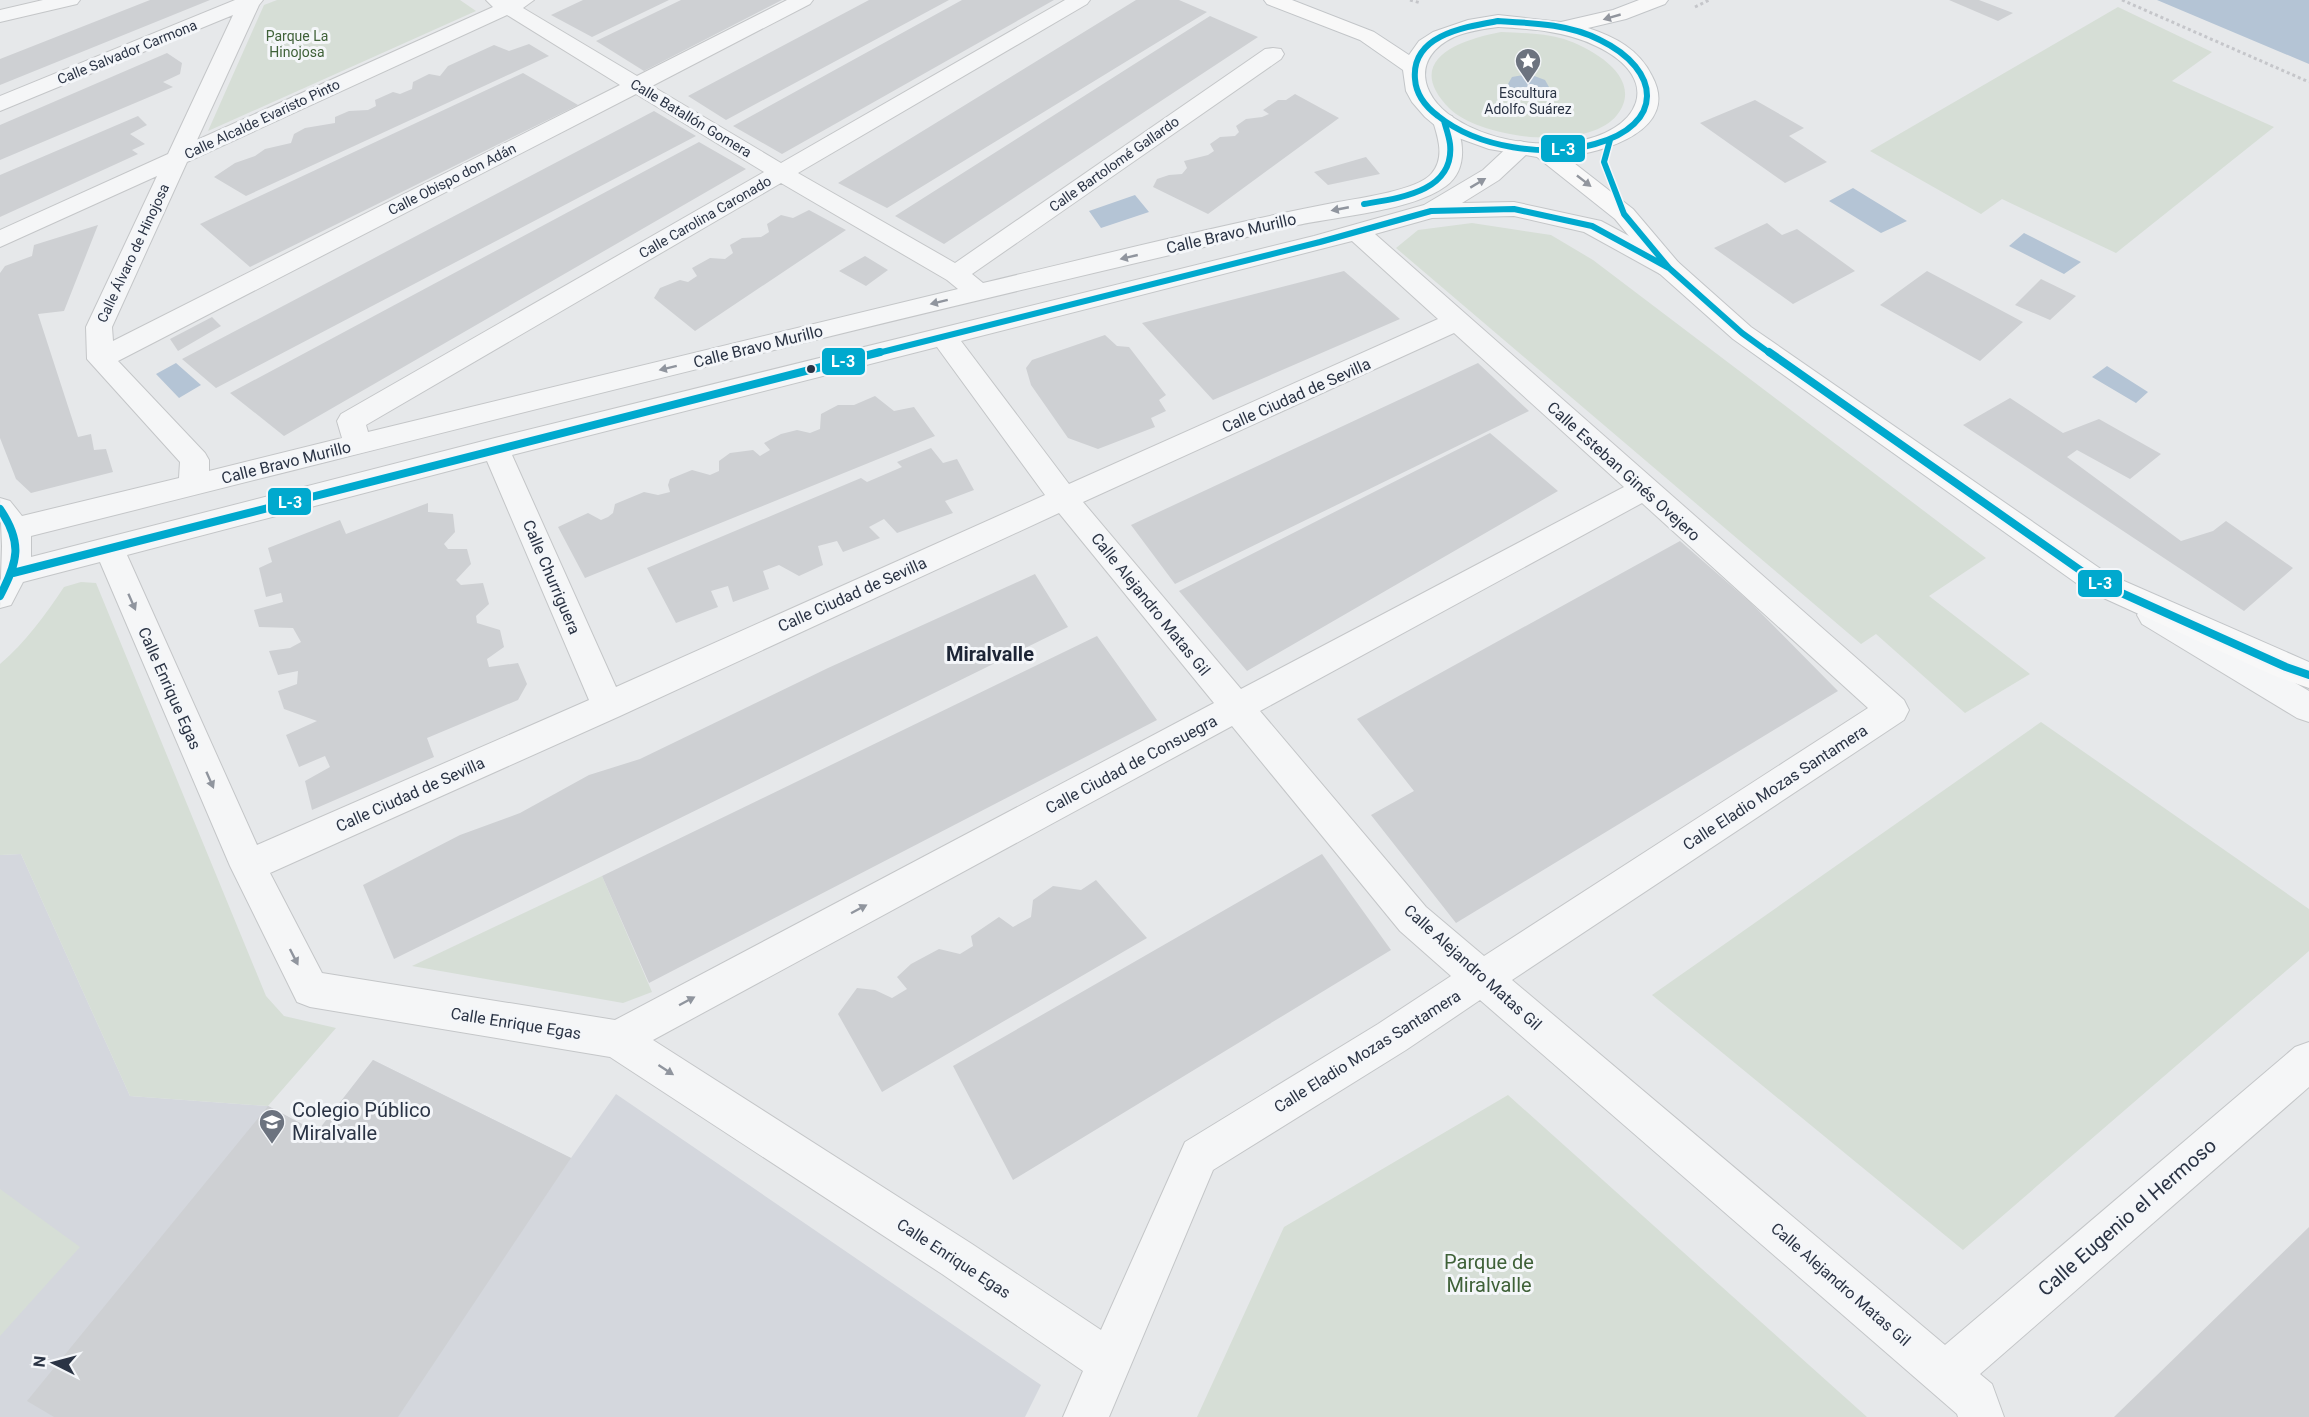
<svg xmlns="http://www.w3.org/2000/svg" width="2309" height="1417" viewBox="0 0 2309 1417" font-family="Roboto,sans-serif">
	<rect width="100%" height="100%" fill="#e6e8ea"/>
	<!-- built -->
	<path fill="#d4d7dd" d="M21 854 130 1096 268 1106 317 1132 373 1060 571 1158 616 1094 1041 1385 1025 1417H0V855Z"/>
	<!-- green -->
	<path fill="#d6ded6" d="M277 0H460L476 11 208 131 264 5Z
		M2118 7 2212 52 2172 81 2274 127 2116 253 2002 199 1981 214 1870 151Z
		M1501 32C1522 33 1543 33 1564 39 1594 49 1645 79 1617 115 1588 152 1481 139 1450 109 1402 61 1458 40 1501 32Z
		M1472 223 1551 235 1593 260 1986 558 1929 596 2030 674 1965 713 1876 634 1861 644 1396 248 1418 230Z
		M81 582 96 583 266 996 284 1016 336 1028 268 1106 130 1096 21 854 0 855V664C25 643 46 614 64 587Z
		M2041 722 2309 909V951L1963 1250 1652 995Z
		M602 876 652 992 623 1003 412 966Z
		M1508 1095 1867 1417H1197L1284 1227Z
		M0 1189 80 1247 0 1336Z"/>
	<!-- water -->
	<path fill="#b4c4d5" d="M2157 0H2309V64Z
		M1529 74 1545 80 1549 87C1541 101 1520 97 1510 88L1508 84 1512 77Z
		M1853 188 1907 221 1881 233 1829 201Z
		M1135 195 1149 212 1101 228 1089 211Z
		M2024 233 2081 262 2064 274 2009 246Z
		M176 363 201 385 179 398 156 374Z
		M2107 366 2148 392 2136 403 2092 377Z"/>
	<!-- building -->
	<path fill="#ced0d3" d="M150 0H210L0 85V59Z
		M583 0H669L592 37 551 15Z
		M681 0H782L644 71 596 41Z
		M869 0H949L726 120 688 96Z
		M962 0H1054L782 154 733 126Z
		M1136 0H1179L1207 12 887 208 838 183Z
		M1949 0H1979L2013 13 1998 21Z
		M1210 16 1258 37 944 244 895 216Z
		M529 44 549 56 246 196 214 177 235 163 255 156 265 149 291 143 294 134 305 128 335 123V117L349 111 368 110 376 106 375 100 393 92 400 94 412 89 413 82 429 74 440 76 448 66 494 45 509 51Z
		M167 53 182 63 180 74 163 82 173 87 0 160V125Z
		M523 73 578 105 250 267 200 224Z
		M1295 94 1339 118 1208 214 1153 187 1157 179 1169 175 1182 174 1187 168 1184 161 1208 155 1214 151 1210 144 1220 137 1235 136 1239 132 1236 126 1246 119 1262 117 1269 114 1263 110 1278 100H1286Z
		M1755 100 1804 128 1789 136 1827 162 1785 183 1700 123Z
		M654 111 696 136 216 388 182 359Z
		M138 116 147 125 130 134 145 144 132 150 138 154 0 217V175Z
		M699 142 746 169 284 436 230 393Z
		M1366 157 1380 174 1328 185 1314 172Z
		M809 210 846 230 695 331 654 298 660 288 680 280 688 282 697 276 692 268 710 258 725 259 733 253 730 245 742 238 761 237 769 232 767 224 781 215 793 218Z
		M1767 223 1782 235 1797 229 1855 271 1793 304 1714 248Z
		M98 225 64 311 38 314 78 437 91 434 94 450 106 449 113 472 31 493 16 479 0 438V273L5 266 32 256 34 245Z
		M865 256 888 270 866 286 839 271Z
		M1344 271 1400 319 1213 400 1142 323Z
		M1927 271 2023 322 1980 361 1880 305Z
		M2041 279 2076 296 2050 320 2015 305Z
		M212 317 221 326 178 351 170 339Z
		M1105 335 1117 346 1129 347 1166 395 1159 400 1166 411 1151 418 1155 427 1098 449 1068 438 1031 385 1026 368 1032 360Z
		M1478 363 1529 411 1175 584 1131 525Z
		M875 396 894 411 914 407 935 436 585 578 558 527 588 513 601 520 608 517 613 513 615 504 644 492 658 495 670 492 668 485 670 479 692 470 710 475 719 471V461L730 453 753 450 760 456 770 450 764 443 781 434 797 430 810 433 820 429 821 414 838 405H854Z
		M2010 398 2063 433 2099 419 2161 454 2130 479 2077 450 2067 457 2181 541 2213 531 2226 521 2293 568 2244 611 1963 425Z
		M1490 433 1558 491 1247 671 1179 591Z
		M931 448 943 463 957 459 974 490 945 501 953 513 897 533 884 519 869 527 880 538 843 552 837 541 818 546 823 565 799 576 779 565 763 571 769 589 733 602 728 586 711 591 718 607 676 623 647 568 861 478 867 482 902 467 897 462Z
		M428 503V512L453 514 455 532 444 544 448 549H467L471 564 456 580 461 585 483 583 489 604 476 616 477 623 500 630 504 647 487 659 489 667 518 663 527 684 518 700 427 738 434 757 312 810 305 781 330 767 325 756 299 767 286 735 317 721 284 709 278 691 297 684 298 671 278 675 269 651 290 648 301 642 293 628 259 627 254 610 283 602 281 593 266 597 259 568 272 562 268 548 340 520 346 534Z
		M1680 541 1751 603 1838 691 1456 923 1371 815 1414 791 1357 719Z
		M1035 574 1068 627 394 959 363 885 460 835 520 813 589 775 640 759 828 668Z
		M1097 636 1157 720 649 983 602 876Z
		M1322 854 1391 950 1013 1180 953 1066Z
		M1096 880 1147 938 882 1092 838 1014 857 988 875 990 892 998 907 989 897 977 911 964 939 949 960 954 973 946 971 936 999 917 1013 927 1031 917 1033 900 1053 886 1081 890Z
		M373 1060 571 1158 398 1417H54L27 1401 268 1106 317 1132Z
		M2309 1227V1417H2114Z"/>
	<g fill="none" stroke-linecap="round" stroke-linejoin="round">
		<!-- minor casing -->
		<g stroke="#c4c6c8" stroke-width="2">
			<path id="minor" d="M43 0H80L77 4 0 22V10Z
				M235 0H263L259 5 197 140 493 7 486 0H534L523 8 637 76 787 0H813L810 4 652 86 781 163 1065 0H1090L1087 4 798 173 955 263 1265 49 1273 48 1281 49 1284 54 1281 59 972 274 983 283C1101 255 1219 225 1338 202 1360 198 1419 190 1432 173 1445 157 1438 138 1433 121L1436 116 1444 114 1452 116C1464 137 1469 169 1446 186 1412 211 1339 216 1298 225 1232 240 1167 256 1102 271 744 355 388 447 31 536V557L495 438 1314 236 1424 205 1483 170 1512 143 1520 141 1528 143 1532 148 1528 153 1499 180 1462 203 1514 202 1601 221 1678 262 1682 268 1678 274 1669 276 1660 274 1584 232 1514 216 1432 218 1375 234 1904 700 1909 710 1904 720 1512 980 1945 1345 2295 1047 2309 1042V1087L1980 1374 1992 1384 2004 1417H1958L1957 1414 1480 1000 1406 1050 1213 1170 1109 1417H1063L1083 1371 942 1274 610 1057 310 1007 297 1002 230 866 100 562 23 582 11 605 0 608 2 546 0 498 10 501 22 516 179 478 180 462 87 359 86 327 157 176 0 247V230L168 154 233 15 0 111V96ZM507 15 620 85 113 341 112 327 187 162ZM636 94 764 172 341 414 337 421 342 438 209 471V460L205 453 118 361ZM781 183 947 280 958 289 368 432 366 425ZM1352 241 1438 319 1069 484 961 341ZM1454 333 1624 487 1241 689 1083 502ZM937 347 1045 495 616 687 512 455ZM487 461 589 700 257 845 127 555ZM1642 503 1868 708 1484 956 1426 907 1260 711ZM1059 513 1214 703 615 1020 322 973 270 873 620 716ZM1232 726 1400 931 1451 976 1378 1024 1185 1142 1101 1330 972 1244 653 1040Z
				M2153 603 2164 606 2309 691V722L2297 718 2142 624 2137 615 2142 606Z"/>
		</g>
		<!-- major casing -->
		<g stroke="#c2c5c8" stroke-width="2">
			<path id="major" d="M1264 0H1292L1374 32 1409 55 1419 41 1433 32 1468 20 1498 15 1561 22 1613 10 1639 0H1668L1665 4 1626 19 1588 28C1615 37 1639 49 1652 76 1681 129 1605 153 1565 156L1633 209 1678 262 1751 327 2108 574 2309 662V688L2275 676 2086 590 1733 339 1660 274 1615 219 1537 157 1489 149 1453 136 1437 127 1425 117 1412 102 1406 91 1403 70 1360 40 1267 4ZM1498 27C1531 29 1566 31 1596 46 1666 79 1640 133 1572 142 1532 147 1488 140 1454 118 1419 95 1412 57 1454 37 1468 31 1483 29 1498 27Z"/>
		</g>
		<!-- path -->
		<path stroke="#c5c6ca" stroke-width="3" stroke-dasharray="3 3" stroke-linecap="butt" d="M1410 0 1421 3
			M2122 0 2309 82
			M1695 7 1709 0"/>
		<!-- minor -->
		<use href="#minor" fill="#f5f6f7" fill-rule="evenodd"/>
		<!-- major -->
		<use href="#major" fill="#f8f8f8" fill-rule="evenodd"/>
		<!-- bus-1-far1 casing -->
		<g stroke="#f4f6f9" stroke-width="9">
			<path id="bus-1-far1" d="M1498 21C1532 23 1569 24 1600 40 1662 70 1665 125 1595 144 1546 158 1478 148 1438 116 1426 107 1416 94 1415 79 1411 35 1465 27 1498 21Z
				M1610 140 1604 162 1624 214 1669 268 1742 333 1771 354
				M1364 204C1399 198 1455 192 1450 144 1449 136 1446 128 1444 121
				M874 354 1320 242 1431 211 1514 209 1592 226 1669 268"/>
		</g>
		<!-- bus-1 casing -->
		<g stroke="#f4f6f9" stroke-width="13">
			<path id="bus-1" d="M1769 352 2097 582 2286 667 2309 675
				M0 509C23 543 18 561 0 596
				M13 573 880 352"/>
		</g>
		<!-- bus-1-far1 -->
		<use href="#bus-1-far1" stroke="#00a9ce" stroke-width="6"/>
		<!-- bus-1 -->
		<use href="#bus-1" stroke="#00a9ce" stroke-width="8"/>
	</g>
	<!-- one-way arrows -->
	<defs><path id="oneway-solid" d="M-6-.8H1V-3.2L6.5 0L1 3.2V.8H-6Z" transform="scale(1.5)"/></defs>
	<g fill="#92969e">
		<use href="#oneway-solid" transform="translate(1612 17) rotate(164)"/>
		<use href="#oneway-solid" transform="translate(1584 181) rotate(38)"/>
	</g>
	<g fill="#90959e">
		<use href="#oneway-solid" transform="translate(1478 183) rotate(-31)"/>
		<use href="#oneway-solid" transform="translate(1340 209) rotate(169)"/>
		<use href="#oneway-solid" transform="translate(1129 257) rotate(167)"/>
		<use href="#oneway-solid" transform="translate(939 302) rotate(166)"/>
		<use href="#oneway-solid" transform="translate(668 368) rotate(166)"/>
		<use href="#oneway-solid" transform="translate(132 602) rotate(66)"/>
		<use href="#oneway-solid" transform="translate(210 780) rotate(66)"/>
		<use href="#oneway-solid" transform="translate(859 909) rotate(-28)"/>
		<use href="#oneway-solid" transform="translate(294 957) rotate(63)"/>
		<use href="#oneway-solid" transform="translate(687 1001) rotate(-28)"/>
		<use href="#oneway-solid" transform="translate(666 1070) rotate(33)"/>
	</g>
	<!-- icons -->
	<defs>
		<g id="sight-pin" transform="scale(1.35)"><path d="M0 17L-7.5 6A9.5 9.5 0 1 1 7.5 6Z" fill="#6c737f" stroke="#f4f6f9"/><path d="M0-6L1.8-2.2L6-1.7L2.9 1.2L3.7 5.4L0 3.3L-3.7 5.4L-2.9 1.2L-6-1.7L-1.8-2.2Z" fill="#fff"/></g>
		<g id="school-pin" transform="scale(1.35)"><path d="M0 17L-7.5 6A9.5 9.5 0 1 1 7.5 6Z" fill="#6c737f" stroke="#f4f6f9"/><path d="M0-5L7-2L0 1L-7-2ZM-4 1L0 2.5L4 1V4Q0 6-4 4Z" fill="#fff"/></g>
	</defs>
	<g fill-rule="evenodd">
		<use href="#sight-pin" x="1528" y="61"/>
		<use href="#school-pin" x="272" y="1122"/>
	</g>
	<!-- markers -->
	<circle fill="#2b3445" stroke="#f4f6f9" stroke-width="2" cx="811" cy="369" r="5"/>
	<g text-anchor="middle" stroke-width="6" stroke-linejoin="round" paint-order="stroke">
		<!-- far-park labels -->
		<g font-size="14" fill="#3f6138" stroke="#f4f6f9">
			<text x="297" y="41">Parque La<tspan x="297" dy="16">Hinojosa</tspan></text>
		</g>
		<!-- far-street labels -->
		<g font-size="14" fill="#2b3445" stroke="#f4f6f9">
			<text transform="translate(127 52) rotate(-22)" y="5">Calle Salvador Carmona</text>
			<text transform="translate(691 118) rotate(31)" y="5">Calle Batallón Gomera</text>
			<text transform="translate(262 119) rotate(-25)" y="5">Calle Alcalde Evaristo Pinto</text>
			<text transform="translate(1114 164) rotate(-35)" y="5">Calle Bartolomé Gallardo</text>
			<text transform="translate(452 179) rotate(-27)" y="5">Calle Obispo don Adán</text>
			<text transform="translate(705 217) rotate(-30)" y="5">Calle Carolina Caronado</text>
			<text transform="translate(133 253) rotate(-65)" y="5">Calle Álvaro de Hinojosa</text>
		</g>
		<!-- far-poi labels -->
		<g font-size="14" fill="#2b3445" stroke="#f4f6f9">
			<text x="1528" y="98">Escultura<tspan x="1528" dy="16">Adolfo Suárez</tspan></text>
		</g>
		<!-- street labels -->
		<g font-size="16" fill="#2b3445" stroke="#f4f6f9">
			<text transform="translate(1231 233) rotate(-13)" y="6">Calle Bravo Murillo</text>
			<text transform="translate(758 346) rotate(-14)" y="6">Calle Bravo Murillo</text>
			<text transform="translate(1296 395) rotate(-24)" y="6">Calle Ciudad de Sevilla</text>
			<text transform="translate(286 462) rotate(-14)" y="6">Calle Bravo Murillo</text>
			<text transform="translate(1624 471) rotate(42)" y="6">Calle Esteban Ginés Ovejero</text>
			<text transform="translate(552 577) rotate(67)" y="6">Calle Churriguera</text>
			<text transform="translate(852 594) rotate(-24)" y="6">Calle Ciudad de Sevilla</text>
			<text transform="translate(1151 604) rotate(51)" y="6">Calle Alejandro Matas Gil</text>
			<text transform="translate(170 688) rotate(66)" y="6">Calle Enrique Egas</text>
			<text transform="translate(1131 764) rotate(-28)" y="6">Calle Ciudad de Consuegra</text>
			<text transform="translate(1775 787) rotate(-33)" y="6">Calle Eladio Mozas Santamera</text>
			<text transform="translate(410 794) rotate(-24)" y="6">Calle Ciudad de Sevilla</text>
			<text transform="translate(1473 967) rotate(42)" y="6">Calle Alejandro Matas Gil</text>
			<text transform="translate(516 1023) rotate(9)" y="6">Calle Enrique Egas</text>
			<text transform="translate(1367 1051) rotate(-32)" y="6">Calle Eladio Mozas Santamera</text>
			<text transform="translate(954 1258) rotate(33)" y="6">Calle Enrique Egas</text>
			<text transform="translate(1841 1284) rotate(41)" y="6">Calle Alejandro Matas Gil</text>
		</g>
		<!-- quarter labels -->
		<g font-size="20" font-weight="bold" fill="#1d2536" stroke="#f4f6f9">
			<text x="990" y="661">Miralvalle</text>
		</g>
		<!-- near-poi labels -->
		<g font-size="20" fill="#2b3445" stroke="#f4f6f9" text-anchor="start">
			<text x="292" y="1117">Colegio Público<tspan x="292" dy="23">Miralvalle</tspan></text>
		</g>
		<!-- near-street labels -->
		<g font-size="20" fill="#2b3445" stroke="#f4f6f9">
			<text transform="translate(2127 1217) rotate(-41)" y="7">Calle Eugenio el Hermoso</text>
		</g>
		<!-- near-park labels -->
		<g font-size="20" fill="#3f6138" stroke="#f4f6f9">
			<text x="1489" y="1269">Parque de<tspan x="1489" dy="23">Miralvalle</tspan></text>
		</g>
	</g>
	<g stroke="#f4f6f9" stroke-width="2">
		<rect x="1540" y="134" width="46" height="29" rx="6" fill="#00a9ce"/>
		<rect x="821" y="347" width="45" height="29" rx="6" fill="#00a9ce"/>
		<rect x="267" y="487" width="45" height="29" rx="6" fill="#00a9ce"/>
		<rect x="2077" y="569" width="46" height="29" rx="6" fill="#00a9ce"/>
	</g>
	<g font-size="16" text-anchor="middle" font-weight="bold" fill="#fff">
		<text x="1563" y="155">L-3</text>
		<text x="843" y="367">L-3</text>
		<text x="290" y="508">L-3</text>
		<text x="2100" y="589">L-3</text>
	</g>
	<!-- north arrow -->
	<g transform="translate(54 1363) rotate(276)" stroke="#f4f6f9" stroke-width="4.5" paint-order="stroke">
	<path d="M0-4.5L10 22L0 15L-10 22Z" fill="#2b3445"/>
	<text y="-9" font-size="16" font-weight="bold" text-anchor="middle" fill="#2b3445">N</text>
	</g>
</svg>
